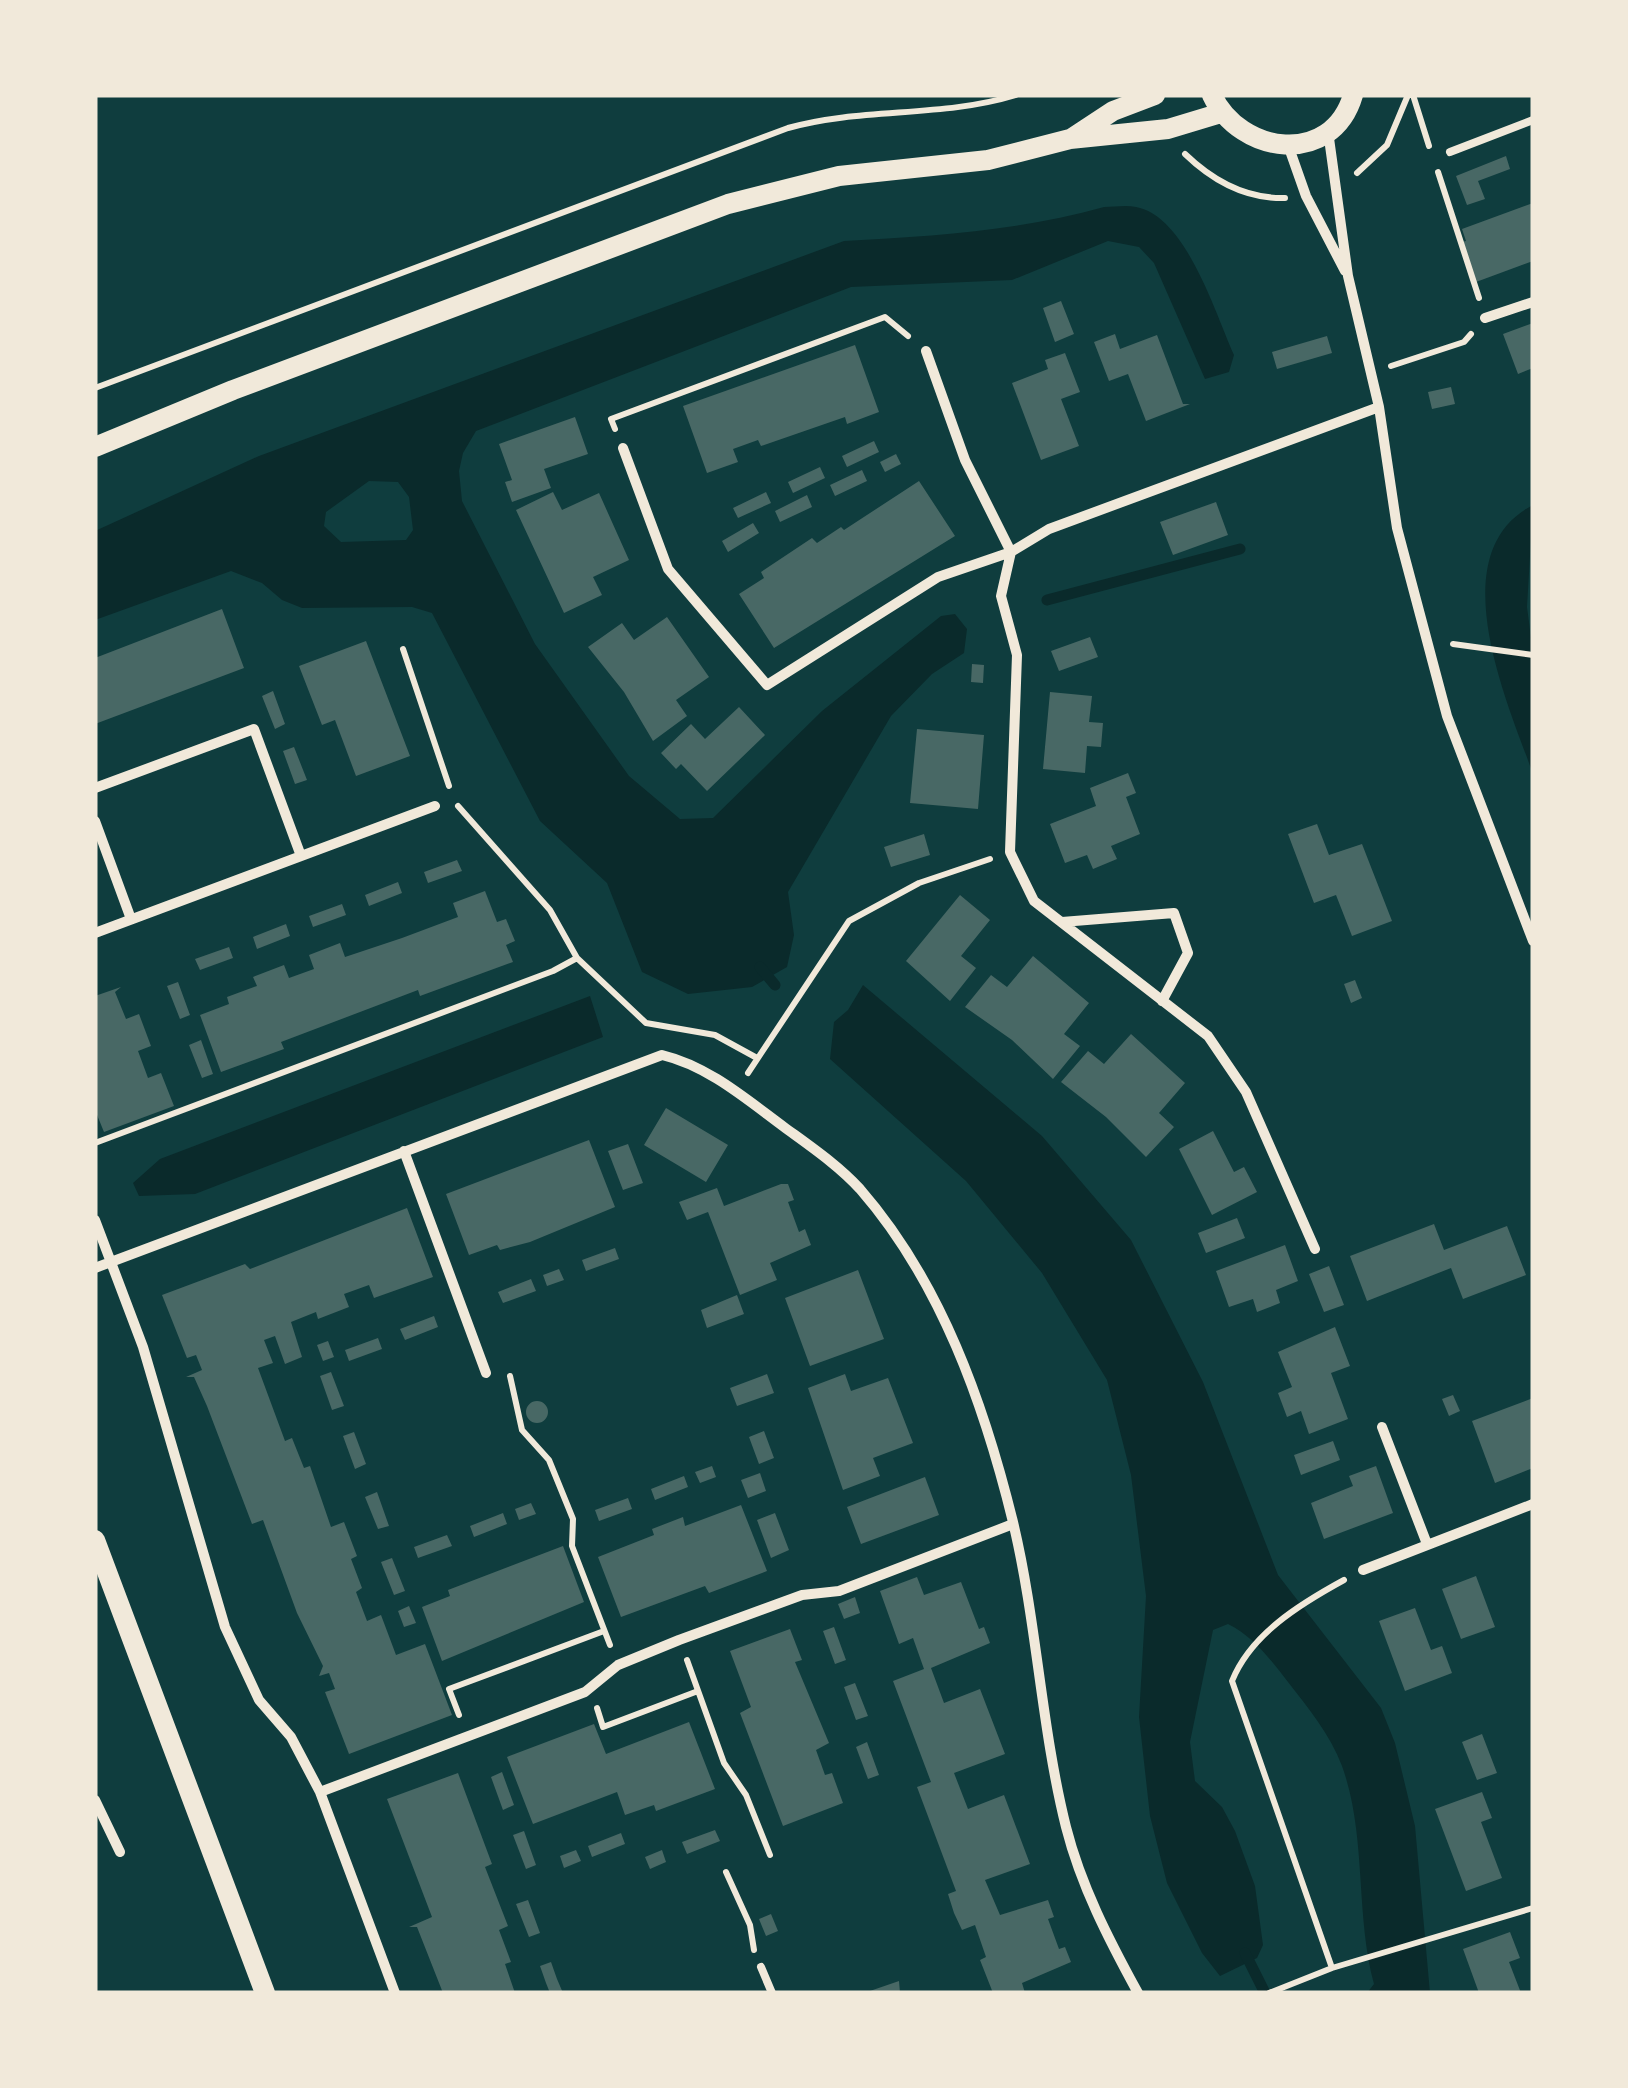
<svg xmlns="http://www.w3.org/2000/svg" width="1628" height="2088" viewBox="0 0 1628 2088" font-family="Poppins,sans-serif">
	<rect width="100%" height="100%" fill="#0f3d3e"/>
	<!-- water -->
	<path fill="#0a2a2b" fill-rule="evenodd" d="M1104 207C1114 207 1126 205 1136 207 1186 216 1215 313 1234 355L1229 372 1205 379 1154 263 1139 247 1108 241 1012 280 851 287 476 431 463 453 459 471 462 501 535 644 629 776 680 819 713 818 822 711 941 616 955 614 967 629 964 653 932 674 891 716 788 892 794 935 787 967 752 987 688 994 642 972 607 883 540 821 432 613 412 607 302 608 282 600 262 583 231 571 95 620V531L259 456 844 241C932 236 1019 231 1104 207ZM369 481 398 482 409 497 413 530 406 540 341 542 324 526 326 512Z
		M1533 505 1527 607 1533 653V774C1507 701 1440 553 1533 505Z
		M863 985 1042 1136 1131 1240 1203 1382 1278 1575 1381 1708 1395 1743 1415 1826 1430 1993H1367L1374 1984C1355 1914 1367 1835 1342 1766 1330 1734 1308 1708 1288 1682 1271 1660 1254 1637 1228 1624L1213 1630 1190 1742 1195 1781 1222 1807 1235 1831 1255 1886 1263 1945 1257 1958 1220 1976 1202 1953 1167 1883 1150 1816 1139 1717 1146 1596 1131 1475 1107 1380 1042 1273 966 1181 830 1059 834 1022 848 1010Z
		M590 996 603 1037 195 1194 139 1196 133 1183 160 1159Z"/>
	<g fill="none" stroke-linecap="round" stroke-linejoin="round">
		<!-- stream -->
		<path stroke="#0a2a2b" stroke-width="11" d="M1047 600 1240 549
			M760 967 775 985
			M1245 1953 1265 1993"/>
	</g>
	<!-- building -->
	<path fill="#486865" d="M1506 156 1510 169 1478 181 1485 199 1467 205 1456 176Z
		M1533 203V261L1476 282 1462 242 1466 241 1462 229Z
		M1061 301 1074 334 1055 342 1043 308Z
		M1533 323V368L1518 374 1503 334Z
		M1115 334 1120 349 1157 335 1183 404H1190L1146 421 1128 374 1109 381 1094 342Z
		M1327 336 1332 353 1277 369 1272 352Z
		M855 345 879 412 847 424 845 417 761 446 758 440 733 449 738 462 707 473 683 406Z
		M1065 353 1080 392 1061 399 1079 446 1041 460 1012 383 1048 369 1045 360Z
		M1451 387 1455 404 1432 409 1428 392Z
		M575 417 588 454 544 469 551 488 512 502 505 482 512 480 499 444Z
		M874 441 879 452 847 467 842 456Z
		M896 454 901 464 885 472 880 462Z
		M820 467 825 478 793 493 788 482Z
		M862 470 867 481 835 496 830 485Z
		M919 481 955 536 774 648 739 594 764 578 761 572 812 538 817 543 841 527 844 530Z
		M553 492 562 510 599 493 629 560 593 577 602 595 564 613 516 510Z
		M766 492 771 503 738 518 733 508Z
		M807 495 812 507 780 522 775 511Z
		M1216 502 1228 535 1173 555 1160 522Z
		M753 523 759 533 728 552 722 541Z
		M222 609 244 668 95 724V658Z
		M667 617 709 677 676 700 687 716 653 741 624 692 588 647 622 623 634 640Z
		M1090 637 1098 657 1059 671 1051 651Z
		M366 641 410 756 356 776 335 720 322 725 299 666Z
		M972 664 984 665 983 683 971 682Z
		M273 691 285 724 275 729 262 696Z
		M1050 692 1092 696 1089 722 1103 723 1101 747 1087 746 1085 773 1043 769Z
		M739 707 765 735 707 791 681 764 676 769 661 753 691 724 705 739Z
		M917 729 984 735 978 809 910 803Z
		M294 747 307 780 295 784 283 751Z
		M1128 773 1136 793 1126 797 1140 834 1111 846 1117 859 1093 869 1087 855 1065 863 1050 824 1096 806 1090 788Z
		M1317 824 1329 855 1362 844 1392 921 1352 936 1336 895 1314 903 1288 834Z
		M924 834 930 855 891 867 884 847Z
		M457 860 462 871 428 883 424 872Z
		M398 882 402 893 369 906 365 895Z
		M485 891 497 922 506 919 515 941 506 945 513 962 420 996 418 990 281 1042 284 1049 221 1072 200 1015 229 1004 227 997 257 986 253 977 284 965 289 978 314 969 309 955 340 943 345 957 402 938 458 917 453 903Z
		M960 895 990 920 961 956 976 968 950 1001 906 961Z
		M342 904 346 915 313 927 309 916Z
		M286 924 290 936 257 949 253 937Z
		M229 947 233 958 200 970 195 959Z
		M1033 956 1089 1003 1064 1034 1080 1046 1053 1079 1012 1040 965 1007 991 975 1007 987Z
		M1355 980 1362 998 1351 1003 1344 984Z
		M178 982 190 1015 180 1019 167 986Z
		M121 987 115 992 126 1019 139 1014 151 1046 138 1051 148 1078 161 1073 174 1106 104 1132 95 1110V996Z
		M1131 1034 1185 1083 1159 1113 1174 1127 1146 1157 1106 1117 1061 1082 1088 1051 1104 1064Z
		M201 1040 213 1074 202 1078 189 1045Z
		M666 1108 728 1145 706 1182 644 1145Z
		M1213 1131 1234 1172 1244 1167 1257 1192 1212 1215 1179 1149Z
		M589 1140 615 1207 530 1242 500 1250 497 1245 469 1255 446 1194Z
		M628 1144 643 1183 623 1190 608 1151Z
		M781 1184H788L794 1200 788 1202 799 1232 805 1229 811 1245 770 1263 777 1280 740 1295 708 1212 687 1220 679 1202 717 1188 724 1206Z
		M407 1208 433 1277 374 1298 369 1285 344 1294 349 1307 318 1319 316 1312 291 1322 302 1357 285 1364 275 1336 264 1340 273 1363 258 1368 285 1441 292 1438 304 1468 310 1466 331 1527 344 1522 357 1556 351 1559 362 1588 356 1592 367 1621 381 1615 396 1655 425 1644 452 1715 349 1754 325 1692 335 1689 329 1673 319 1676 323 1666 297 1613 263 1520 252 1524 207 1406 194 1377H186L202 1370 196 1355 187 1358 162 1295 245 1264 250 1269Z
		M1237 1218 1245 1238 1206 1253 1198 1233Z
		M1434 1224 1444 1250 1507 1226 1526 1275 1463 1299 1451 1268 1367 1301 1350 1256Z
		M1285 1245 1298 1281 1276 1290 1280 1303 1257 1312 1253 1299 1229 1307 1216 1271Z
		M615 1248 619 1259 586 1271 582 1260Z
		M1329 1266 1344 1305 1324 1312 1309 1274Z
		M559 1269 564 1280 547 1286 543 1275Z
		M858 1270 884 1339 810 1366 785 1298Z
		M531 1279 536 1291 503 1303 498 1292Z
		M737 1295 744 1314 707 1328 701 1310Z
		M434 1316 438 1327 405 1340 400 1329Z
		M1335 1327 1350 1366 1331 1373 1348 1419 1309 1434 1301 1411 1287 1417 1278 1393 1292 1387 1278 1352Z
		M378 1338 382 1349 349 1361 345 1350Z
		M328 1341 334 1357 323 1361 317 1345Z
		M331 1372 344 1406 332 1410 320 1376Z
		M767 1374 774 1393 737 1406 730 1388Z
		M845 1374 851 1391 888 1378 913 1443 873 1458 880 1476 843 1490 808 1388Z
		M1453 1395 1460 1411 1449 1416 1442 1399Z
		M1533 1398V1468L1495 1483 1472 1421Z
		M526 1412a11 11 0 1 1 22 0a11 11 0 1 1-22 0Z
		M764 1431 774 1458 759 1464 749 1437Z
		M354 1432 366 1464 355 1469 343 1436Z
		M1333 1441 1340 1460 1301 1475 1294 1455Z
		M712 1466 716 1477 700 1483 695 1472Z
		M1376 1466 1393 1513 1324 1539 1311 1503 1353 1486 1349 1476Z
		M760 1473 766 1491 748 1498 741 1480Z
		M684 1476 688 1487 655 1500 651 1489Z
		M925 1477 939 1515 861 1544 847 1507Z
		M377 1492 389 1526 378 1529 365 1497Z
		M628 1498 632 1509 599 1521 595 1510Z
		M531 1503 536 1514 519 1520 515 1509Z
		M741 1505 767 1571 709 1593 705 1586 621 1617 598 1557 654 1535 652 1529 683 1517 685 1526Z
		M503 1513 507 1524 474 1537 470 1526Z
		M775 1513 789 1550 771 1558 757 1520Z
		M447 1535 452 1546 418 1558 414 1547Z
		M563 1546 584 1602 442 1661 422 1607 450 1596 448 1590Z
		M392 1558 405 1591 394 1595 381 1562Z
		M1476 1576 1495 1627 1461 1639 1442 1589Z
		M917 1577 924 1595 961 1582 979 1629 984 1627 990 1643 931 1668 944 1703 980 1689 1005 1754 954 1773 968 1809 1004 1795 1030 1864 985 1880 1000 1915 1048 1900 1054 1917 1048 1919 1059 1949 1065 1947 1071 1962 1022 1983 1025 1993H993L980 1960 986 1957 975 1925 962 1930 954 1913 948 1894 956 1891 917 1787 931 1782 893 1681 924 1669 913 1638 899 1644 880 1591Z
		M855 1597 860 1613 844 1619 838 1604Z
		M409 1606 416 1623 404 1627 398 1611Z
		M1415 1608 1431 1650 1442 1646 1452 1673 1405 1691 1379 1621Z
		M834 1627 846 1660 835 1664 823 1631Z
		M790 1629 802 1660 795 1662 829 1743 816 1750 825 1775 832 1773 843 1803 783 1826 740 1713 751 1707 730 1651Z
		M855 1683 868 1716 856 1720 844 1687Z
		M689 1722 715 1789 656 1811 654 1805 625 1815 617 1792 533 1824 507 1757 594 1724 606 1754Z
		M1482 1734 1497 1773 1477 1780 1462 1742Z
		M867 1742 879 1775 868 1779 856 1747Z
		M502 1772 514 1805 503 1810 491 1777Z
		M458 1773 492 1864 485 1867 508 1926 499 1930 511 1962 505 1964 515 1993H443L417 1927H409L432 1917 387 1799Z
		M1482 1792 1492 1818 1481 1822 1502 1878 1466 1891 1435 1809Z
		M715 1830 720 1841 687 1854 682 1842Z
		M524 1831 536 1865 526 1869 513 1835Z
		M621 1833 625 1844 592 1857 588 1846Z
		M576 1850 581 1861 564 1868 560 1856Z
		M662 1850 666 1862 650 1869 645 1857Z
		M528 1900 540 1933 529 1937 516 1904Z
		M771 1914 778 1931 766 1936 759 1919Z
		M1510 1932 1520 1958 1509 1962 1521 1993H1479L1463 1949Z
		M551 1962 557 1979 563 1993H550L546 1983 540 1966Z
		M899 1981 900 1993H867V1992Z"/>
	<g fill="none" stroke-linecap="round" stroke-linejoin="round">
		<!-- path -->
		<path stroke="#f1e9da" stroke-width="6" d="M1413 95 1429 146
			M1185 154C1213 181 1245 199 1285 198
			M1438 172 1479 298
			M1357 173 1387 145 1408 95
			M1391 366 1464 342 1471 334
			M95 388 788 128C863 107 941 118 1016 95
			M615 429 611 419 885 317 908 336
			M1453 644 1533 655
			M403 649 449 786
			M458 806 550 910 577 958
			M748 1073 849 921 919 883 990 859
			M95 1143 553 971 577 958 646 1023 715 1035 757 1058
			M510 1376 522 1430 549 1460 573 1519 572 1546 610 1645
			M687 1660 724 1763 746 1795 770 1855
			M597 1708 603 1727 698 1691
			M459 1715 449 1689 604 1631
			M726 1872 750 1925 754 1950
			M1332 1968 1232 1681C1251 1634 1300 1604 1344 1580
			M1269 1993 1332 1968 1533 1908"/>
		<!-- service -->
		<path stroke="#f1e9da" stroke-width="8" d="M1450 152 1533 120
			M761 1967 772 1993"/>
		<!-- minor -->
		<path stroke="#f1e9da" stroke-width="10" d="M1328 131 1348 276 1379 407 1397 528 1447 716 1533 941
			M1288 145 1306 196 1345 271
			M1485 318 1533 302
			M926 351 965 460 1011 552 1001 596 1017 655 1010 852 1034 901 1208 1036 1246 1092 1315 1249
			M623 448 668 569 767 685 938 577 1011 552 1049 529 1379 407
			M95 788 254 729 301 856
			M95 821 131 919
			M1062 922 1174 913 1188 953 1162 1001
			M95 933 435 806
			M404 1151 486 1373
			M95 1220 143 1347 225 1627 259 1700 291 1737 320 1792 395 1993
			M95 1268 662 1055C708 1066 746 1099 784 1127 810 1146 838 1165 860 1189 941 1282 984 1404 1013 1522 1037 1622 1041 1727 1066 1827 1081 1886 1109 1940 1138 1993
			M1382 1427 1427 1544
			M1363 1570 1533 1504
			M320 1792 585 1692 618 1665 679 1640 802 1595 839 1591 1013 1524
			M95 1800 120 1852"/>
		<!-- secondary -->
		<path stroke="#f1e9da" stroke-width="20" d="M1212 95C1240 155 1332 167 1353 95
			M1072 138 1113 111 1155 95
			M95 447 233 390 728 204 839 176 988 160 1070 139 1168 129 1221 113
			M95 1540 265 1993"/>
	</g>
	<!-- border -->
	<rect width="1628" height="2088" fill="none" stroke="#f1e9da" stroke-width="195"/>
</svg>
